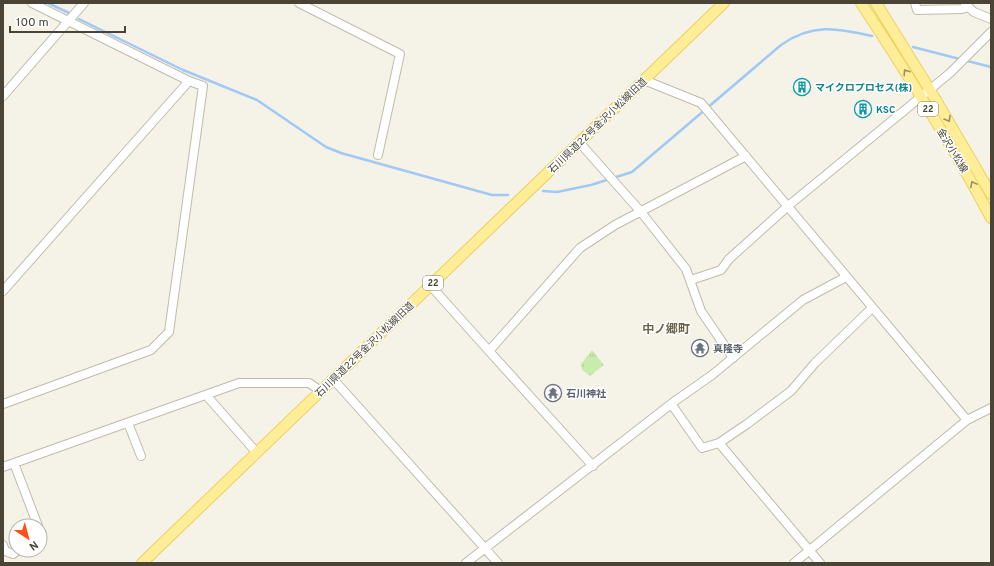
<svg xmlns="http://www.w3.org/2000/svg" width="994" height="566" viewBox="0 0 994 566" font-family="Overpass,'Noto Sans JP',sans-serif">
	<defs>
		<pattern id="grass-tufts" width="24" height="20" patternUnits="userSpaceOnUse"><rect width="24" height="20" fill="#c9ecae"/><path d="M3 7l-1-3M5 7V3M7 7l1-3M15 17l-1-3M17 17v-4M19 17l1-3" fill="none" stroke="#aecc96"/></pattern>
	</defs>
	<rect width="100%" height="100%" fill="#f5f2e8"/>
	<!-- grass -->
	<path fill="url(#grass-tufts)" d="M592 350 604 365 590 376 582 370 581 364Z"/>
	<g fill="none" stroke-linecap="round" stroke-linejoin="round">
		<!-- stream -->
		<path stroke="#a0c9f5" stroke-width="2.5" d="M48 3 69 13
			M79 19 183 70 257 100 326 147 341 153 492 195H508
			M913 47 991 67
			M543 191 557 192 591 185 632 172 781 45C812 23 837 28 872 36"/>
		<!-- minor casing -->
		<g stroke="#c1bca9" stroke-width="10">
			<path id="minor" d="M299 3 400 54 378 155
				M915 3 917 10 962 9 968 7
				M965 4 974 12 991 19
				M644 80 701 103 967 420
				M3 96 84 3
				M579 142 641 212 686 269 701 311 733 358
				M691 280 721 270 729 259 788 206 950 73 991 32
				M430 285 489 351 580 248 615 225 746 156
				M3 291 189 81 32 3
				M489 351 593 466
				M333 379 498 563
				M206 395 257 453
				M3 404 151 350 169 332 203 86 189 81
				M672 405 702 448 719 443 747 424 791 391 815 363 872 308
				M128 423 141 456
				M719 443 820 563
				M14 463 38 526
				M3 467 239 383H309L321 391
				M3 545 5 551 13 554 19 550
				M466 563 675 401 712 375 803 300 846 277
				M794 563 967 420 991 408"/>
		</g>
		<!-- major casing -->
		<g stroke="#ecd15f" stroke-width="12">
			<path id="major" d="M861 3C907 73 952 144 991 218
				M876 3 930 90 991 194
				M142 563 724 3"/>
		</g>
		<!-- minor -->
		<use href="#minor" stroke="#fff" stroke-width="8"/>
		<!-- major -->
		<use href="#major" stroke="#ffed97" stroke-width="10"/>
	</g>
	<!-- one-way arrows -->
	<defs><path id="oneway-chevron" d="M-2-3.5L2.5 0L-2 3.5" fill="none" stroke-width="1.6" stroke-linecap="round" stroke-linejoin="round"/></defs>
	<g stroke="#9b9062">
		<use href="#oneway-chevron" transform="translate(906 72) rotate(-123)"/>
		<use href="#oneway-chevron" transform="translate(948 119) rotate(59)"/>
		<use href="#oneway-chevron" transform="translate(973 184) rotate(-118)"/>
	</g>
	<!-- icons -->
	<defs>
		<g id="building-ring" transform="scale(0.9)"><circle r="9.5" fill="#fff" stroke="#0f9aa8" stroke-width="1.5"/><path d="M-4-6H4V6H1V3H-1V6H-4ZM-2.5-4.3h1.7v1.8h-1.7ZM.8-4.3h1.7v1.8H.8ZM-2.5-1h1.7V.8h-1.7ZM.8-1h1.7V.8H.8Z" fill="#0f9aa8"/></g>
		<g id="temple-ring" transform="scale(0.9)"><circle r="9.5" fill="#fff" stroke="#6b7280" stroke-width="1.5"/><path d="M0-6L5-2H3V0L6.5 2.5H4V6H1.5V3h-3V6H-4V2.5H-6.5L-3 0V-2H-5Z" fill="#6b7280"/></g>
	</defs>
	<g fill-rule="evenodd">
		<use href="#building-ring" x="802" y="87"/>
		<use href="#building-ring" x="863" y="109"/>
		<use href="#temple-ring" x="700" y="348"/>
		<use href="#temple-ring" x="553" y="393"/>
	</g>
	<g text-anchor="middle" stroke-width="3" stroke-linejoin="round" paint-order="stroke">
		<!-- shield labels -->
		<g fill="#fff" stroke="#807c72" stroke-width="1">
			<rect x="918" y="102" width="20" height="14" rx="3"/>
			<rect x="423" y="276" width="20" height="14" rx="3"/>
		</g>
		<g font-size="9" font-weight="bold" fill="#494436">
			<text x="928" y="112">22</text>
			<text x="433" y="286">22</text>
		</g>
		<!-- culture labels -->
		<g font-size="10" font-weight="bold" fill="#0d838f" stroke="#fff" text-anchor="start">
			<text x="815" y="91">マイクロプロセス(株)</text>
			<text x="876" y="113">KSC</text>
		</g>
		<!-- street labels -->
		<g font-size="10" fill="#494436" stroke="#fff">
			<text transform="translate(597 125) rotate(-44)" y="4">石川県道22号金沢小松線旧道</text>
			<text transform="translate(953 150) rotate(59)" y="4">金沢小松線</text>
			<text transform="translate(364 349) rotate(-44)" y="4">石川県道22号金沢小松線旧道</text>
		</g>
		<!-- worship labels -->
		<g font-size="10" font-weight="bold" fill="#5b616d" stroke="#fff" text-anchor="start">
			<text x="713" y="352">真隆寺</text>
			<text x="566" y="397">石川神社</text>
		</g>
		<!-- quarter labels -->
		<g font-size="12" font-weight="bold" fill="#6c634c" stroke="#fff">
			<text x="666" y="333">中ノ郷町</text>
		</g>
	</g>
	<!-- border -->
	<rect width="994" height="566" fill="none" stroke="#494436" stroke-width="8"/>
	<!-- north arrow -->
	<g transform="translate(28 538) rotate(144)"><circle r="19" fill="#ffffff" stroke="#b6b4af"/>
	<path d="M0-3L7 15L0 10L-7 15Z" fill="#ff5215"/>
	<text y="-6" font-size="11" font-weight="bold" text-anchor="middle" fill="#494436">N</text>
	</g>
	<!-- scale -->
	<path d="M10 26v6h115v-6" fill="none" stroke="#494436" stroke-width="2"/>
	<text x="16" y="26" font-size="12" fill="#494436" stroke="#ffffff" stroke-width="3" paint-order="stroke">100 m</text>
</svg>
